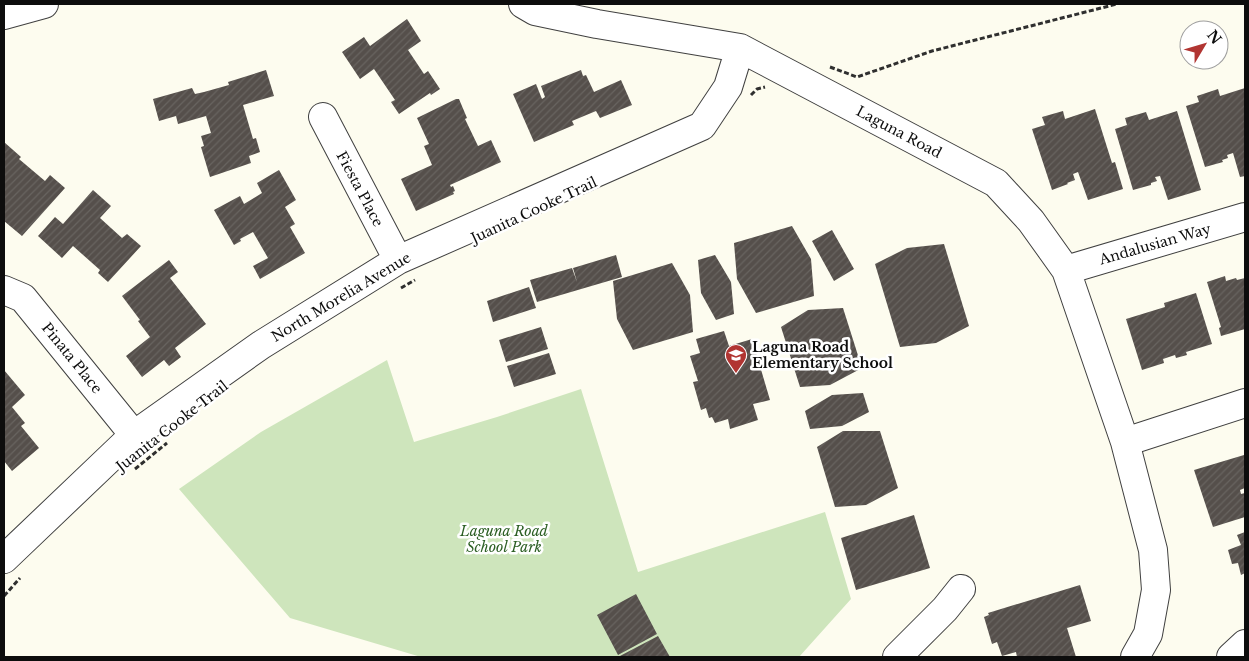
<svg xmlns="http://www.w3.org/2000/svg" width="1249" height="661" viewBox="0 0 1249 661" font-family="'Libre Baskerville',serif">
	<defs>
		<pattern id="building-hatch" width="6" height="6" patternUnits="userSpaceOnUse" patternTransform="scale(1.25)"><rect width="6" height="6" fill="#554f4b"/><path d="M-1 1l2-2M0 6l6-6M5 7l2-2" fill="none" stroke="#686460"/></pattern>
	</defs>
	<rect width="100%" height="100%" fill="#fdfcef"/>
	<!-- park -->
	<path fill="#cee5bc" d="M387 360 414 442 497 417 581 389 638 572 825 512 851 599 799 657H421L290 618 179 489 261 432Z"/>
	<!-- building -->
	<path fill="url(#building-hatch)" d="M407 19 421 41 408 50 424 74 428 71 440 89 431 95 430 93 399 114 391 102 395 100 374 69 360 79 342 52 364 37 370 46Z
		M266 70 274 96 243 105 253 139 256 138 260 152 249 156 251 163 210 177 201 147 204 146 201 136 211 133 206 116 178 124 176 116 159 121 153 99 192 88 195 94 204 92 229 85 228 82Z
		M581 70 583 76 586 75 594 92 621 80 632 105 600 118 596 111 572 121 574 125 534 142 513 94 536 84 542 99 545 97 541 86Z
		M1245 88V176L1240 177 1233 153 1227 155 1228 158 1222 160 1223 162 1205 167 1186 106 1199 102 1197 96 1218 89 1220 96Z
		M456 99H459L467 118 465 119 478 146 491 140 501 162 450 185 451 187 453 186 455 191 453 192 454 194 416 211 401 179 432 165 424 146 429 144 417 118Z
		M1095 109 1112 163 1115 162 1123 189 1088 200 1078 172 1073 174 1075 180 1067 183 1068 184 1052 190 1032 129 1045 125 1042 117 1063 111 1065 119Z
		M1177 111 1201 190 1168 200 1160 176 1155 177 1157 181 1151 183V185L1133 190 1115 129 1127 125 1125 118 1146 112 1149 120Z
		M4 142 21 157 19 159 45 181 50 175 65 188 22 236 4 221Z
		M279 170 296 200 285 207 295 224 290 227 305 253 260 279 253 266 268 258 253 232 240 239 241 241 234 245 214 210 240 196 244 204 262 193 257 183Z
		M93 190 111 206 100 218 122 238 127 234 141 246 108 282 98 273 100 270 73 246 62 258 38 236 55 217 63 224Z
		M792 226 811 259 814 296 756 313 737 279 734 243Z
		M832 230 854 269 834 281 812 241Z
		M944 244 969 326 936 343 900 347 875 264 907 248Z
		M616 255 622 277 537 302 530 280 572 268 577 282 573 268Z
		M715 255 731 282 734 314 716 320 701 293 698 260Z
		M169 260 178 272 170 278 206 324 175 348 181 357 169 366 164 360 142 377 126 356 150 337 138 321 140 320 122 296Z
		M672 263 690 295 693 332 633 350 617 319 613 281Z
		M1225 276 1226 281 1236 278 1237 280 1245 278V329L1221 336 1219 328 1221 327 1207 282Z
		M529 287 536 308 493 322 487 301Z
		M1196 293 1212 344 1186 352 1187 355 1176 358 1175 355 1163 359 1164 363 1142 370 1126 319 1165 307 1164 303Z
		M843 308 862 368 830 385 800 387 781 327 808 310Z
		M541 327 548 349 506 362 499 340Z
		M724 331 729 346 752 339 770 400 753 404 758 420 730 429 728 419 715 423 712 417 709 418 706 408 701 410 693 382 698 381 690 356 700 353 696 339Z
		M549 353 556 374 514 387 507 366Z
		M4 370 25 395 12 407 25 423 21 426 39 448 12 471 4 461Z
		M863 393 869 412 842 426 810 429 805 411 832 395Z
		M843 431H880L898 488 866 505 835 507 817 447Z
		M1244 455 1245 488 1240 490 1241 494 1245 493V517L1213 527 1194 470Z
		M914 515 930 568 856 590 841 538Z
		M1245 532V573L1241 575 1238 563 1232 564 1228 550 1241 545 1237 535Z
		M1080 585 1091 621 1067 628 1076 657H1017L1016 652 1002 656 997 642 992 644 984 617 989 615 988 613Z
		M636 594 657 634 618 655 597 615Z
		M658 636 670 657H618Z"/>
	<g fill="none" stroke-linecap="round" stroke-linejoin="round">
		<!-- minor casing -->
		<g stroke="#404040" stroke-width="30">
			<path id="minor" d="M523 4 535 11 597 24 740 48 996 183 1031 221 1066 270 1125 442 1153 550 1156 590 1148 634 1135 657
				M4 15 44 4
				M323 117 398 260
				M1066 270 1245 217
				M4 290 23 298 134 435
				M1125 442 1245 403
				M4 559 134 435 261 345 398 260 702 126 728 87 740 48
				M897 657 945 609 961 589
				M1231 657 1245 644"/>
		</g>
		<!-- path -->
		<path stroke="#2f2f2f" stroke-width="3" stroke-dasharray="5 2.5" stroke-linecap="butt" d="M830 67 857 77 932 51 1117 4
			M751 95 757 89 765 87
			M401 288 415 280
			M135 469 167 443
			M4 596 20 578"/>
		<!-- minor -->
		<use href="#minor" stroke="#fff" stroke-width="28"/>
	</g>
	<!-- icons -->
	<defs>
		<g id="school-pin" transform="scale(1.125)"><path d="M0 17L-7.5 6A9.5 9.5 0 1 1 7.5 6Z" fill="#b13532" stroke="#fff"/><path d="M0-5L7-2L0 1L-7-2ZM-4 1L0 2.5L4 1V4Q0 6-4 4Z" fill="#fff"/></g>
	</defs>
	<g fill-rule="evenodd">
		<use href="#school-pin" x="736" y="355"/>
	</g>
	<g text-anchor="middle" stroke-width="5" stroke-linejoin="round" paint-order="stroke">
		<!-- street labels -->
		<g font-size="14" fill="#0d0d0d" stroke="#fff">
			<text transform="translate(899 132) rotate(28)" y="5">Laguna Road</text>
			<text transform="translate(360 189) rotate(62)" y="5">Fiesta Place</text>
			<text transform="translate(534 210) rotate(-25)" y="5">Juanita Cooke Trail</text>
			<text transform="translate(1155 244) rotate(-16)" y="5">Andalusian Way</text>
			<text transform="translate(341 297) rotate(-31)" y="5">North Morelia Avenue</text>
			<text transform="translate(72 358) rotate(51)" y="5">Pinata Place</text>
			<text transform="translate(172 426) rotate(-38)" y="5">Juanita Cooke Trail</text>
		</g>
		<!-- poi labels -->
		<g font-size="14" font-weight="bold" fill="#0d0d0d" stroke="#fff" text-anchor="start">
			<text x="752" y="352">Laguna Road<tspan x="752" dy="16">Elementary School</tspan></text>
		</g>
		<!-- park labels -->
		<g font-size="14" font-style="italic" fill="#2c5f24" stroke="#fff">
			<text x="504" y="536">Laguna Road<tspan x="504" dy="16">School Park</tspan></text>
		</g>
	</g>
	<!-- border -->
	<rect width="1249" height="661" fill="none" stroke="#0d0d0d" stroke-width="10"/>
	<!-- north arrow -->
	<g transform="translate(1204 45) rotate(52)"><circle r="24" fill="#ffffff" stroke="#9e9e9e"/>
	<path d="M0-4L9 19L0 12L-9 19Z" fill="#b13532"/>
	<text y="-8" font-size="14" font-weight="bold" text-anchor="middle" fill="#0d0d0d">N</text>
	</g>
</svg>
